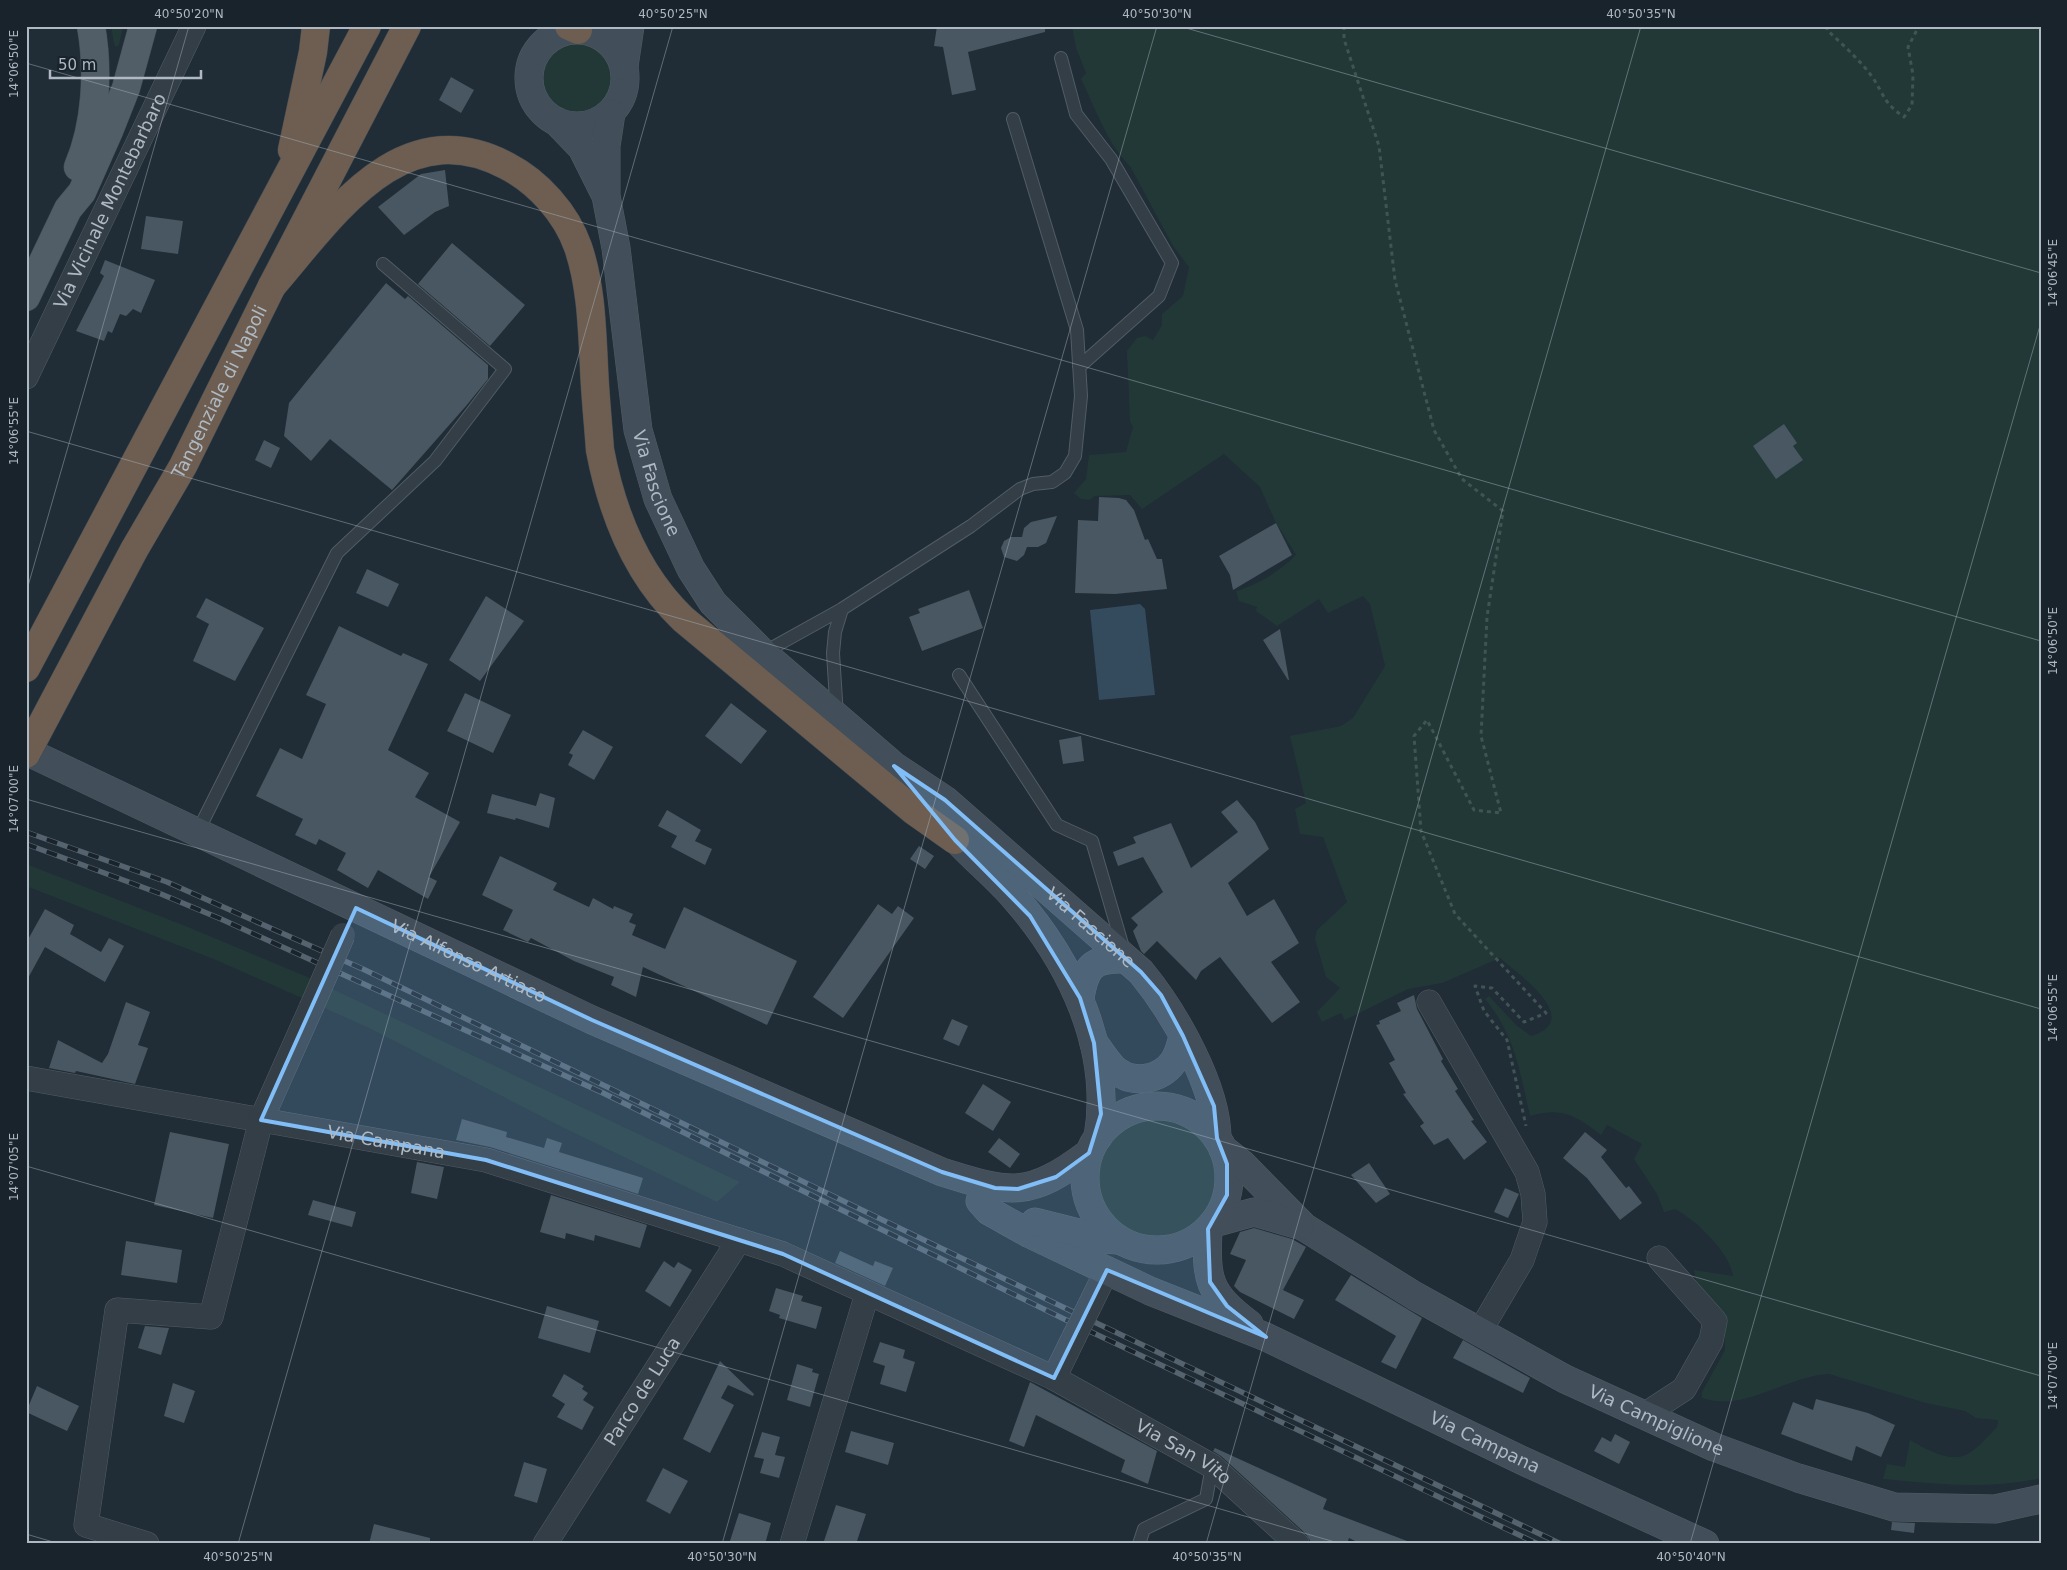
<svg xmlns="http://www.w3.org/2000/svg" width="2067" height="1570" viewBox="0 0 2067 1570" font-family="'DejaVu Sans',sans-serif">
	<rect width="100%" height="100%" fill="#202c36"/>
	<!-- green -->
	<path fill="#223837" d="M111 26H123L119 45 116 47 114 44Z
		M1072 26H2041V1478C1989 1490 1936 1484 1883 1479L1887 1464 1905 1467 1910 1440C1924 1448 1946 1461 1963 1456 1975 1452 1988 1436 1997 1427L1998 1420 1976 1418 1965 1411 1926 1403 1829 1374C1785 1376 1746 1413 1702 1398V1392L1725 1350V1339L1721 1317 1698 1290 1694 1270 1733 1276C1731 1254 1695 1219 1675 1209L1664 1212 1657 1194 1634 1159 1642 1144 1607 1125 1601 1135C1575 1115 1562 1107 1530 1116 1520 1072 1515 1035 1485 999L1489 996 1516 1025 1531 1036C1585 1020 1518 974 1500 958L1442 983 1408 989 1345 1020 1341 1013 1322 1022 1317 1012 1340 988 1326 977 1315 939 1317 930 1347 902 1323 837 1300 834 1295 809 1306 803 1290 736 1341 726 1353 718 1385 666 1370 604 1363 596 1328 613 1319 599 1277 626 1256 611 1257 607 1239 601 1236 591C1261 583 1277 573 1296 555L1275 521 1260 487 1224 454 1142 509 1130 495 1095 496 1089 500 1081 499 1074 493 1086 479 1089 455 1126 452 1133 427 1130 421 1127 351 1137 338 1145 336 1153 340 1162 325V314L1183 296 1189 267 1173 246 1130 166C1107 144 1095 107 1081 79L1086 73 1076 48Z
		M542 77a37 37 0 1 1 74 0a37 37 0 1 1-74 0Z
		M26 864 188 927 305 976 740 1182 717 1202 558 1125 367 1027 216 960 26 886Z
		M1096 1177a61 61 0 1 1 122 0a61 61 0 1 1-122 0Z"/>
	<!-- water -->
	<path fill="#344b5e" d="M1140 604 1145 609 1155 695 1099 700 1090 610Z"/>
	<!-- building -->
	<path fill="#485762" d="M937 26H1045V32L968 52 976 90 952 95 943 47 934 46Z
		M451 77 474 90 461 113 439 100Z
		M445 170 449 206 435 212 404 235 378 207 421 174Z
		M146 216 183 221 178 254 141 249Z
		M452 243 525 305 490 346 418 284Z
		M105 260 155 280 141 313 133 309 126 316 120 314 112 333 108 331 104 341 76 331 104 276 100 273Z
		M386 283 405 299 408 296 488 365V379L466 406 392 490 330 439 311 461 284 436 289 403Z
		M1784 424 1797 443 1793 446 1803 460 1776 479 1753 446Z
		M264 440 280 448 271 468 255 460Z
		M1099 497 1119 498 1126 500 1134 510 1145 540 1148 539 1157 559H1162L1167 589 1115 594 1075 593 1078 520 1098 521Z
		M1057 516 1046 543 1038 547H1027L1024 555 1017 561 1004 557 1001 548 1004 541 1011 537H1022L1024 528 1031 522Z
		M1276 523 1292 555 1233 590 1230 575 1219 556Z
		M367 569 399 584 388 607 356 593Z
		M969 590 983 628 922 651 909 617 920 613 918 609Z
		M486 596 524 621 480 681 449 660Z
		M206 598 264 628 235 681 193 661 209 624 196 617Z
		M339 626 401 656 403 653 428 664 388 750 429 773 415 797 460 822 429 877 437 881 428 899 378 870 368 888 337 870 346 853 319 839 316 845 295 835 303 819 256 796 280 748 302 759 326 704 306 695Z
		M1280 629 1289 680H1288L1263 640Z
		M465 693 511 715 493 753 447 731Z
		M731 703 767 731 741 764 705 736Z
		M583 730 613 747 594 780 568 765 573 755 569 753Z
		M1081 736 1084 761 1063 764 1059 740Z
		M540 793 555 798 549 828 516 818 515 820 487 813 492 794 536 806Z
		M1237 800 1255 822 1269 849 1228 883 1247 916 1274 899 1299 943 1271 962 1300 1002 1272 1023 1220 957 1201 971 1196 980 1157 941 1144 954 1141 951 1133 931 1138 925 1131 918 1163 892 1143 857 1118 866 1113 852 1136 843 1133 837 1171 823 1191 868 1238 832 1221 812Z
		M667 810 701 830 695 841 712 849 705 865 671 847 677 836 658 826Z
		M919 846 934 856 925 869 910 859Z
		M500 856 557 883 553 890 589 907 593 898 613 909 614 906 633 914 629 922 636 925 632 935 665 949 684 907 797 961 767 1025 643 967 636 997 611 985 614 977 574 961 531 938 528 942 503 930 513 910 482 895Z
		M878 904 892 914 898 906 914 918 843 1018 813 997Z
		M45 909 74 925 70 934 101 952 109 938 124 946 105 982 45 947 26 982V943Z
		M1414 995 1417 1009 1443 1059 1441 1061 1458 1089 1455 1091 1474 1120 1471 1121 1487 1142 1464 1160 1448 1138 1434 1145 1420 1126 1424 1123 1403 1094 1406 1093 1389 1063 1395 1060 1376 1025 1380 1024 1379 1021 1401 1011 1397 1003Z
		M126 1002 150 1012 138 1045 148 1048 135 1084 76 1071 75 1073 49 1068 58 1040 102 1063 108 1054Z
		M952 1019 968 1026 959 1046 943 1039Z
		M983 1084 1011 1102 993 1131 965 1113Z
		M462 1119 507 1132 506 1137 544 1148 547 1138 562 1143 559 1152 643 1178 638 1194 490 1147 456 1140Z
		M170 1132 229 1144 213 1218 154 1205Z
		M1585 1132 1607 1150 1601 1157 1626 1188 1629 1186 1642 1203 1620 1220 1587 1178 1563 1158Z
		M999 1138 1020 1154 1010 1168 988 1152Z
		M417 1162 444 1167 437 1199 411 1193Z
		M1369 1163 1390 1194 1376 1203 1351 1175Z
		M1505 1188 1519 1194 1508 1218 1494 1212Z
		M551 1195 647 1225 640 1248 595 1235 594 1241 566 1233 565 1239 540 1232Z
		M313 1200 356 1212 352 1227 308 1215Z
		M1254 1228 1292 1239 1306 1247 1283 1290 1304 1300 1294 1319 1240 1292 1234 1286 1246 1260 1230 1254 1240 1232Z
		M126 1241 182 1250 177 1283 121 1275Z
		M840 1251 873 1266 875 1261 893 1268 885 1286 835 1263Z
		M664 1261 674 1268 678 1262 692 1270 670 1307 645 1291Z
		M1351 1275 1422 1318 1396 1369 1381 1362 1396 1336 1335 1300Z
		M776 1288 803 1296 801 1301 822 1307 816 1329 779 1318 780 1315 769 1311Z
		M547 1306 599 1321 590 1353 538 1338Z
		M145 1326 169 1328 161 1355 138 1348Z
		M1463 1340 1530 1378 1523 1393 1453 1358Z
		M880 1342 905 1350 903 1358 915 1362 906 1392 880 1384 885 1366 873 1362Z
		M720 1361 754 1394 753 1396 728 1385 721 1398 734 1405 710 1453 683 1439Z
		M797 1364 813 1369 812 1372 819 1374 810 1407 787 1400Z
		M564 1374 584 1386 582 1389 588 1393 583 1400 594 1407 582 1430 557 1417 565 1404 552 1396Z
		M1030 1382 1157 1451 1148 1484 1121 1472 1125 1460 1036 1415 1024 1447 1009 1441Z
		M173 1383 195 1391 184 1423 164 1416Z
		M37 1386 79 1406 67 1431 26 1412Z
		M1816 1399 1868 1413 1895 1425 1881 1457 1856 1446 1852 1461 1781 1434 1793 1402 1813 1410Z
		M851 1431 894 1443 888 1465 845 1452Z
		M762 1432 780 1437 775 1455 785 1457 779 1478 760 1473 764 1459 754 1457Z
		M1615 1434 1630 1442 1619 1464 1594 1451 1602 1437 1611 1442Z
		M1215 1448 1327 1499 1323 1509 1415 1544H1361L1349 1538 1347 1544H1312L1306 1534 1221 1456 1213 1451Z
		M524 1462 547 1469 537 1503 514 1496Z
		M663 1468 688 1481 670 1514 646 1501Z
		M836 1505 866 1514 856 1544H823Z
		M739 1513 771 1523 765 1544H729Z
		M1892 1522 1915 1523 1914 1533 1891 1530Z
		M374 1524 430 1538V1544H369Z"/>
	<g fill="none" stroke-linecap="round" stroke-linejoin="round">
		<!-- lane casing -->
		<g stroke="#515c65" stroke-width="14">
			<path id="lane" d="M1061 58 1076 114 1111 159 1172 263 1159 296 1079 367
				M763 653 842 609 971 526 1020 489 1033 484 1052 482 1065 473 1075 456 1081 396 1077 330 1013 119
				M959 675 1057 825 1092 841 1124 951
				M837 716 833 653 835 632 842 609
				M197 833 337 553 435 461 505 369 383 264
				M1139 1544 1144 1529 1206 1499 1212 1466"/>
		</g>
		<!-- street casing -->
		<g stroke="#515c65" stroke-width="25">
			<g id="street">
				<path id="s1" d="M26 377 194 26"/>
				<path d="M1429 1002 1527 1172 1533 1194 1535 1222 1522 1260 1480 1331"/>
				<path id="s2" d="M26 1078 486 1160 783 1254 1054 1378 1074 1337"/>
				<path d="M1089 1307 1107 1270"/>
				<path id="s3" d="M1054 1378 1212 1466 1297 1544"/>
				<path d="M1644 1415 1684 1389 1711 1341 1715 1321 1659 1258"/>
				<path d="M147 1544 86 1525 117 1310 211 1317 261 1120 311 1008"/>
				<path id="s4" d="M545 1544 739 1240"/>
				<path d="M792 1544 867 1294"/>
			</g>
		</g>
		<!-- secondary casing -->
		<g stroke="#515c65" stroke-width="29">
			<g id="secondary">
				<circle cx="577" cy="78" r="48"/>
				<path d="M624 66 630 26"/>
				<path id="s5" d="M611 113 606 146V196L616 248 638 430 658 499 691 569 713 603 763 653 894 766 945 800 1141 972C1174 1012 1217 1087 1217 1138"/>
				<path d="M556 121 582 148 604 192"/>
				<path id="s6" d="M26 751 592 1020 942 1172C1012 1194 1029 1198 1089 1153"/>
				<path d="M940 821C962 849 990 870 1014 897 1071 962 1113 1049 1098 1137"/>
				<path d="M1080 998C1085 967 1092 958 1125 959"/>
				<path d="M1094 1043C1100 1051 1106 1061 1113 1068 1131 1085 1160 1081 1174 1061 1179 1053 1181 1045 1183 1036"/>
				<circle cx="1157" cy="1178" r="72"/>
				<path id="s7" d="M1223 1149 1242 1164 1304 1227 1415 1296 1565 1379 1714 1447 1798 1478 1894 1507 1995 1509 2041 1499"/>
				<path id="s8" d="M980 1201 989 1211 1030 1234 1150 1291 1266 1337 1519 1459 1705 1544"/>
				<path d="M1035 1222 1103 1239 1118 1240"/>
				<path d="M1214 1223 1254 1212 1299 1225"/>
				<path d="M1208 1229C1206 1280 1207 1292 1249 1324"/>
			</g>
		</g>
		<!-- primary casing -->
		<g stroke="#3d4751" stroke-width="29">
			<path id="primary" d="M78 167C96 125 99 71 91 26
				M26 297 68 209 82 192 109 131 126 88 143 26"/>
		</g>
		<!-- highway casing -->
		<g stroke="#3e4952" stroke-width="29">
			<g id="highway">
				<path d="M569 26 578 30"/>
				<path d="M292 150 313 52 316 26"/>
				<path d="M272 286C332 217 401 109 507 166 538 182 566 213 578 247 591 285 592 327 594 367 595 394 598 422 600 450 612 513 636 574 683 619L914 811 955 840"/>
				<path id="s9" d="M134 550 183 466 272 286 407 26"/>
				<path d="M26 668 367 26"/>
			</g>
		</g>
		<!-- path -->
		<path stroke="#405454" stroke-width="3" stroke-dasharray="4 4" stroke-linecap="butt" d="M1344 26V39L1379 146 1395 280 1434 430 1462 479 1503 511 1487 617 1481 736 1501 813 1474 810 1427 720 1414 736 1421 831 1455 914 1546 1013 1524 1022 1492 988 1475 986 1484 1011 1507 1040 1526 1126
			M1827 26V30C1843 45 1860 60 1873 78 1886 98 1883 102 1904 117L1912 105 1913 75 1908 47 1919 26"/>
		<!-- lane -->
		<use href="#lane" stroke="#343e47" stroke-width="12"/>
		<!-- street -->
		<use href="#street" stroke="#343e47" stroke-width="24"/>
		<!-- secondary -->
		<use href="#secondary" stroke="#424e5a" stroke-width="28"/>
		<!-- primary -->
		<use href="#primary" stroke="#515d67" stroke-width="28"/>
		<!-- highway -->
		<use href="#highway" stroke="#6d5e51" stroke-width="28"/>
		<!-- rail casing -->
		<g stroke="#55636e" stroke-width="5.5">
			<path id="rail" d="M26 832 167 882 365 970 1069 1310 1561 1544
				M26 844 161 894 221 919 601 1092 1064 1319 1538 1544"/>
		</g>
		<!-- rail -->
		<use href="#rail" stroke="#19232b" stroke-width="4" stroke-dasharray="11" stroke-linecap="butt"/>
		<!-- street-bridge casing -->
		<g stroke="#515c65" stroke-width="25" stroke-linecap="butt">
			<path id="street-bridge" d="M311 1008 343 935
				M1074 1337 1089 1307"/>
		</g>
		<!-- highway-bridge casing -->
		<g stroke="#3e4952" stroke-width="29" stroke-linecap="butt">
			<path id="highway-bridge" d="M26 754 134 550"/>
		</g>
		<!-- street-bridge -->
		<use href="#street-bridge" stroke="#343e47" stroke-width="24"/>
		<!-- highway-bridge -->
		<use href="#highway-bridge" stroke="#6d5e51" stroke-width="28"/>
	</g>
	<!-- marked area -->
	<path fill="#81bdf6" fill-opacity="0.2" stroke="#81bdf6" stroke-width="4" stroke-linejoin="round" d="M894 766 945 800 1141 972 1161 995 1183 1036 1214 1106 1217 1138 1227 1164V1195L1208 1229 1210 1282 1227 1306 1266 1337 1107 1270 1054 1378 783 1254 739 1240 486 1160 261 1120 356 908 592 1020 942 1172 995 1188 1018 1189 1056 1177 1089 1153 1101 1114 1094 1043 1080 998 1030 916 955 840Z"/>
	<!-- ticks -->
	<path fill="none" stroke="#aeb9c4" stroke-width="1" stroke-opacity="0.45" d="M1179 26 2041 273M26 63 2041 641M26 431 2041 1009M26 593 189 26M26 799 2041 1376M26 1166 1342 1544M26 1534 60 1544M238 1544 673 26M722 1544 1157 26M1206 1544 1641 26M1690 1544 2041 322"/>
	<g text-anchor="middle" stroke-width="4.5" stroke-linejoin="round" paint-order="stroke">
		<!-- street labels -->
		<g font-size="18" fill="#aeb9c4" stroke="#19232b">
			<text dy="6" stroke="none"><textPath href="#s1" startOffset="195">Via Vicinale Montebarbaro</textPath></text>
			<text dy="6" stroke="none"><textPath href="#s9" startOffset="180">Tangenziale di Napoli</textPath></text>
			<text dy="6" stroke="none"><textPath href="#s5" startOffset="376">Via Fascione</textPath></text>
			<text dy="6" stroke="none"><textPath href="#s5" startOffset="1008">Via Fascione</textPath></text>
			<text dy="6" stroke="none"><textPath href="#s6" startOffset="490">Via Alfonso Artiaco</textPath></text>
			<text dy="6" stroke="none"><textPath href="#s2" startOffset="366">Via Campana</textPath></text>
			<text dy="6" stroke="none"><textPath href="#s4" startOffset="181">Parco de Luca</textPath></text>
			<text dy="6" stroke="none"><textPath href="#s7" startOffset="515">Via Campiglione</textPath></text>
			<text dy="6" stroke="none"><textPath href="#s8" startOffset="561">Via Campana</textPath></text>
			<text dy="6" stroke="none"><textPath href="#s3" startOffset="149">Via San Vito</textPath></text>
		</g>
	</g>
	<!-- border -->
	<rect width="2067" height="1570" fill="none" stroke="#19232b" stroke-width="55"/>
	<!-- scale -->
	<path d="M50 70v8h151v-8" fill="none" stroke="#aeb9c4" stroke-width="2.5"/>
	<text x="58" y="70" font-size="15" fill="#aeb9c4" stroke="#19232b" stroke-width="4" paint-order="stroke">50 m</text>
	<rect x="28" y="28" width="2012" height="1514" fill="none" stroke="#aeb9c4" stroke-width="2"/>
	<g font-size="12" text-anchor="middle" fill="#aeb9c4">
		<text x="189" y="18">40°50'20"N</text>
		<text x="673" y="18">40°50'25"N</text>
		<text x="1157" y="18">40°50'30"N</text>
		<text x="1641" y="18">40°50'35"N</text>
		<text transform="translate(14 64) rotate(-90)" y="4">14°06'50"E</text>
		<text transform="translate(2053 273) rotate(-90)" y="4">14°06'45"E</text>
		<text transform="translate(14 431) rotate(-90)" y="4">14°06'55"E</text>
		<text transform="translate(2053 641) rotate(-90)" y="4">14°06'50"E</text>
		<text transform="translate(14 799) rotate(-90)" y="4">14°07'00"E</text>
		<text transform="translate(2053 1008) rotate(-90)" y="4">14°06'55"E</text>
		<text transform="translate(14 1167) rotate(-90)" y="4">14°07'05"E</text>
		<text transform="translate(2053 1376) rotate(-90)" y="4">14°07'00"E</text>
		<text x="238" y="1561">40°50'25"N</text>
		<text x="722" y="1561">40°50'30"N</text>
		<text x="1207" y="1561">40°50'35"N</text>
		<text x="1691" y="1561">40°50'40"N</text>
	</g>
</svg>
